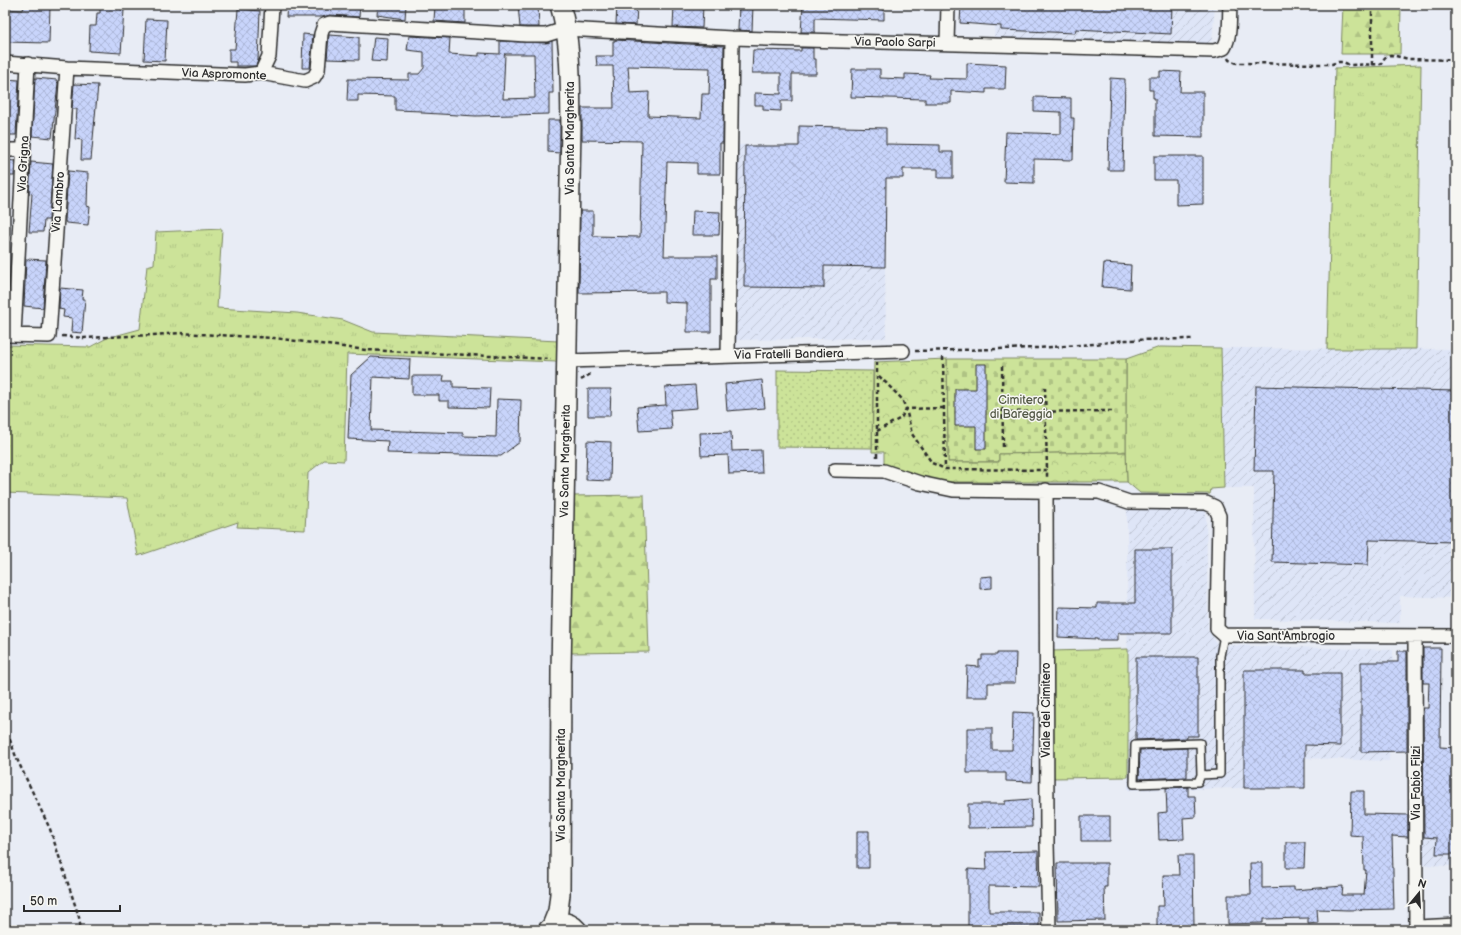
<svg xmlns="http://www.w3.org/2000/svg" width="1461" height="935" viewBox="0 0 1461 935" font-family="'Balsamiq Sans',sans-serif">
	<defs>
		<pattern id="industrial-furrows" width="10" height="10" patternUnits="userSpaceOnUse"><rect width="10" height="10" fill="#dee5f7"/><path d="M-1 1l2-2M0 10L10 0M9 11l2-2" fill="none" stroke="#bfc5d4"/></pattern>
		<pattern id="grass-tufts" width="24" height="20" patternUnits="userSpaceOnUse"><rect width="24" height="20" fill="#cce399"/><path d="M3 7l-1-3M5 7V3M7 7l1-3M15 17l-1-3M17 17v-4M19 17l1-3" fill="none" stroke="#afc384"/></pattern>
		<pattern id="forest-firs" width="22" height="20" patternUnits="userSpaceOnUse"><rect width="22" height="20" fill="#cce399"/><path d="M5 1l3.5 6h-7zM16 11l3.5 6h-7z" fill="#afc384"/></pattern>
		<pattern id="cemetery-stones" width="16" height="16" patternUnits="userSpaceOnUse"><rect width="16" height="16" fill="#cce399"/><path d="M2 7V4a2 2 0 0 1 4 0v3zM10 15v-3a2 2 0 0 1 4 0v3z" fill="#afc384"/></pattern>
		<pattern id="park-crowns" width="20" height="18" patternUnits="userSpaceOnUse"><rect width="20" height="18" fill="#cce399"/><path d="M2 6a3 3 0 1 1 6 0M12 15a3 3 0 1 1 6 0" fill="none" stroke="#afc384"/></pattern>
		<pattern id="garden-dots" width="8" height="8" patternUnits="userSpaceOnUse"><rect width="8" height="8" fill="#cce399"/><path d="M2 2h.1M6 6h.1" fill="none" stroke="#afc384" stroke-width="1.8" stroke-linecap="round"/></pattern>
		<pattern id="building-cross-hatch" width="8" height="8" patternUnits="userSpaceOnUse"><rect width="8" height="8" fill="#c8d4fb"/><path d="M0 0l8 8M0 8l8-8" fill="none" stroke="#acb6d7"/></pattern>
	</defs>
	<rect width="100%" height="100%" fill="#e8ecf5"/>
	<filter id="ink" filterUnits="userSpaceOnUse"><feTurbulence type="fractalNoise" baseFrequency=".025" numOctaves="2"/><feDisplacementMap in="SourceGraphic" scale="8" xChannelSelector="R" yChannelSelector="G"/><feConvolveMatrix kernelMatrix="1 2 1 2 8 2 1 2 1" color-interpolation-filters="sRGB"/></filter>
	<g filter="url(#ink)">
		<!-- industrial -->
		<path fill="url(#industrial-furrows)" d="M996 5H1215L1212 40 1205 45 994 38Z
			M799 126H827V151L844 128H886L885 267 886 338 736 340 738 145 799 146Z
			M1221 348 1456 349V598L1400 596V623L1255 619 1254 488H1224Z
			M1127 509 1206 510 1208 630 1218 645 1393 650 1389 761 1305 758V788H1244L1128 790Z
			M1423 775H1456V866L1422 865V783Z"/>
		<!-- grass -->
		<path fill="url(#grass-tufts)" stroke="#7c8762" d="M1421 65 1416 349H1327L1335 68Z
			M222 229 217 308 297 313 343 320 373 332 558 341 557 362 347 354 344 461 324 460 308 473 305 530 237 527 238 522 138 556 127 498 5 493V345L90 347 107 338 140 329 147 266 154 264 156 232Z
			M1160 347 1221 348 1224 488 1211 489 1210 494 1140 493 1127 482 1126 452V359Z
			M1128 649V777L1052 778V651Z"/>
		<!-- forest -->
		<path fill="url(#forest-firs)" stroke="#7c8762" d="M1343 5H1401L1400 54H1341Z
			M644 495 649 652 570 653V496Z"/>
		<!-- cemetery -->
		<path fill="url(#cemetery-stones)" stroke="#7c8762" d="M947 359H1126V452L999 454V462H948Z"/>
		<!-- park -->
		<path fill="url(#park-crowns)" stroke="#7c8762" d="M947 359 948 462H999V454L1126 452 1127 482H945L908 473 884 464V452H872L874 362Z"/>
		<!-- garden -->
		<path fill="url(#garden-dots)" stroke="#7c8762" d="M777 370 873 371 872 448 777 447Z"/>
		<!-- building -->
		<path fill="url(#building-cross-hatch)" stroke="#2b2b2b" fill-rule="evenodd" d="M24 5H50L49 43 5 42V9L23 10Z
			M100 5H121V10H124L121 53 89 51 90 26H96L97 13H100Z
			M287 5H360L359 17 330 15 322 17H286Z
			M378 5H406L405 19 377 15Z
			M435 5H465V23L434 21Z
			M518 5H538L539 27H520Z
			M617 5H637L636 25 616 24Z
			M674 5H703L702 28 673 27Z
			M739 5H753L752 31 738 30Z
			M803 5H884V20L815 18V32H801Z
			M961 5H1172L1171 34 1076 29 1075 33 1001 30V26L960 23Z
			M238 9 260 11 258 60 256 66H236V62H229V49H235Z
			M146 19 167 20 165 61 144 60Z
			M303 34 313 35 310 68H302Z
			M329 35 359 37V60L327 59Z
			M409 36 450 38 449 54 479 56V53L500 54V41L546 43 552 41 553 93H549V114L476 116 422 113V111L395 110V96L358 95V101H347L348 79 409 80V74H419L424 68V52L407 50ZM504 54H534L535 98 503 99 505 54Z
			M374 37 388 38 387 62 371 61Z
			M615 40 724 46 723 143H720V174H697V163L667 162 664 256H717V279H711V332H687V303L664 302V292L579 293 580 211H593V236L640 237 642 141 582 140V108H614L613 66H597L596 56H613V41H615ZM628 66 710 68 709 94H702L701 118 648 116 649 92 630 93Z
			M801 48H813V59H816V74H792V101H781V111L763 110V105H755V93L781 94V73H752L753 50 801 51Z
			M967 63 1006 65 1005 89H986V93L951 91V103H925V99L851 97 852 69H880V78L905 79V74L930 75 929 78 967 79Z
			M1160 71 1181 72 1180 92H1203V137L1155 136V98H1153V90H1149V77H1160Z
			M35 78 57 80V82L58 83 52 138 32 136Z
			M1110 78 1125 79 1123 170H1108Z
			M5 79 19 80 16 135H5Z
			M74 84 98 85 91 160H81L82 140 75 139 77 109H72Z
			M1034 97 1071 98V118H1074L1073 160 1034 159V183L1004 182 1006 132 1061 134V112L1034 111Z
			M548 120H560V153L548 152Z
			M799 126 886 128V144L940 145V152H953V178H938V169H903V178H886L885 267 824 266V288L744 287 745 146H799Z
			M1154 156H1203V204L1176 205V180H1154Z
			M5 160 15 161 14 176H5Z
			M31 162 53 164 49 220H44L43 232H29L32 194 29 193Z
			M68 171 88 173 87 206 90 207 88 225 66 223 65 221Z
			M693 211 720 212 719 235H692Z
			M26 259 46 260 43 308 24 306Z
			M1104 263 1131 265 1130 289 1102 287Z
			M60 288 83 290 82 299H85L82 333 71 332 72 318 63 317 64 310 59 309Z
			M371 357 410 359 409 379 373 377 371 430 463 433V436L496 437 497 399 521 400 520 442 501 456 387 453 388 441 348 439 351 375Z
			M976 364H986V449H976V426H955V389H976Z
			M412 376H444L443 381H453V387L490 388 489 408 449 407V401H439V395H412Z
			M762 380 765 408 727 411 725 384Z
			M695 385 697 408 670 410 672 429 639 431 637 407 666 405 665 387Z
			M1256 386 1456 391V542L1369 540 1368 565 1272 562 1274 471H1254Z
			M588 389H611L610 416H588Z
			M731 432 732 451 761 450 762 473 729 474 728 455 701 456 700 433Z
			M587 441 611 442 610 481 586 480Z
			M1135 549H1172V633H1118V640H1097V639L1058 637 1059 607 1097 608V603H1135Z
			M992 576V588L980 589V577Z
			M1423 648H1441L1440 747 1456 748V854H1436L1437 838 1424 837 1423 708H1428L1429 683H1423Z
			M1398 651H1407V751L1361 752V662H1398Z
			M997 653H1016L1015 683H988V697H966L967 666 979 667V660H982V655H997Z
			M1136 657H1198V736H1187V738L1136 740Z
			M1244 670H1305V673H1340V746L1305 745V788H1244Z
			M1013 712 1034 713 1032 782 1006 781V773H967V728H992V750H1012Z
			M1187 748V777L1139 779 1140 750Z
			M1188 787V796H1195L1196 817 1183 818 1184 839 1159 840 1158 813 1167 812 1166 788Z
			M1351 791H1364V814L1408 815V837L1392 836 1394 909 1348 910 1317 909 1318 923 1308 924V918L1263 919V923L1228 924V895H1251L1250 863H1262V888L1294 887V890L1343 886 1342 895H1364L1366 870H1364L1363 836 1350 835Z
			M1031 799 1032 827 968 828V804H1005V801Z
			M1081 816H1110V841H1081Z
			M857 831H869V868H857Z
			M1286 842H1305L1304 868H1286Z
			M1038 851 1039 887 989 886V912H1039V927H989V929H968V869L987 870 986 852Z
			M1178 855H1193L1194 928H1157V906H1164L1163 875H1179Z
			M1057 863H1107V887H1104L1105 920 1058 921Z"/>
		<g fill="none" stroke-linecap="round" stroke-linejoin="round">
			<!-- lane casing -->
			<g stroke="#2b2b2b" stroke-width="10">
				<path id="lane" d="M1201 775 1200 743 1135 745 1134 784 1198 782 1201 775 1220 774V656L1224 635"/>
			</g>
			<!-- street casing -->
			<g stroke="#2b2b2b" stroke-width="16">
				<path id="street" d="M947 43 948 5
					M5 63 67 68 245 75 261 73 305 81 314 77 318 70 321 34 324 25 330 23 526 35H546L565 29 732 38 1214 51 1224 48C1231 35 1229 20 1230 5
					M261 73 269 56 272 5
					M5 150H23
					M5 335 49 336 67 68
					M14 335 28 64
					M728 356 732 38
					M567 361 903 351
					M835 470 884 471 920 483 953 490 1099 492 1129 502 1206 503 1215 507 1219 516 1217 629 1224 635 1456 636
					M1046 490 1047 843 1049 930
					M1415 636 1416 930"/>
			</g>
			<!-- secondary casing -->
			<g stroke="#2b2b2b" stroke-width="22">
				<path id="secondary" d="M552 926 558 911 560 894 561 671 571 126C570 86 572 44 560 5
					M548 930C557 920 568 920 577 930
					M1419 930 1456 928"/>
			</g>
			<!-- path -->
			<path stroke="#2b2b2b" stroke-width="2.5" stroke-dasharray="4 3" stroke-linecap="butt" d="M1372 5V65
				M1228 58 1229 60 1237 63 1324 64H1332L1338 62H1343L1350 65 1381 64C1383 60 1385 55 1391 55L1409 59 1456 60
				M62 336 84 338 153 335 180 333 274 338 366 350 551 359
				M915 351 1039 348 1095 344 1126 340 1192 339
				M943 357 945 469
				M877 362V459
				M1002 366 1003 448
				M581 380 592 373
				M1045 387 1047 470
				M943 408 906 409 912 434 932 463 945 469 1047 470V479
				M1003 412 1114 411
				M877 431 901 418 906 409 902 399 877 374
				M5 726 16 757 50 829 79 917 81 930"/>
			<!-- lane -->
			<use href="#lane" stroke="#f6f6f2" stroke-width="7"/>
			<!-- street -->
			<use href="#street" stroke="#f6f6f2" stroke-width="13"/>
			<!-- secondary -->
			<use href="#secondary" stroke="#f6f6f2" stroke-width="19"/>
		</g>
	</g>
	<g text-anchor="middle" stroke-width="3" stroke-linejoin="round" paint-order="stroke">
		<!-- street labels -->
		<g font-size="12" fill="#2b2b2b" stroke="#f6f6f2">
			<text transform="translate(895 42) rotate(1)" y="4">Via Paolo Sarpi</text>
			<text transform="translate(224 74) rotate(2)" y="4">Via Aspromonte</text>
			<text transform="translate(570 138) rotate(-90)" y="4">Via Santa Margherita</text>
			<text transform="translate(23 164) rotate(-87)" y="4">Via Grigna</text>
			<text transform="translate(58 202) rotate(-86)" y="4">Via Lambro</text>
			<text transform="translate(789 354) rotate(-1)" y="4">Via Fratelli Bandiera</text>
			<text transform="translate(565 461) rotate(-89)" y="4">Via Santa Margherita</text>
			<text x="1286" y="640">Via Sant'Ambrogio</text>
			<text transform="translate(1046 710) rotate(-90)" y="4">Viale del Cimitero</text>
			<text transform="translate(1416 783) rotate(-90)" y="4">Via Fabio Filzi</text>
			<text transform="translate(561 785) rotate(-90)" y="4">Via Santa Margherita</text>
		</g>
		<!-- park labels -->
		<g font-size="12" fill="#535946" stroke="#f6f6f2">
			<text x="1021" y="404">Cimitero<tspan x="1021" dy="14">di Bareggia</tspan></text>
		</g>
	</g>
	<!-- margin -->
	<rect width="1461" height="935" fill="none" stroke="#f6f6f2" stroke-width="20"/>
	<rect x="10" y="10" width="1441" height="915" fill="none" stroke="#2b2b2b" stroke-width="1.5" filter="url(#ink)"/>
	<!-- north arrow -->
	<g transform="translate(1419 893) rotate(18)" stroke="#f6f6f2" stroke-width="3" paint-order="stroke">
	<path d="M0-3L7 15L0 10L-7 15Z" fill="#2b2b2b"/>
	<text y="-6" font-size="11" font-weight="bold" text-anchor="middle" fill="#2b2b2b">N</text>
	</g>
	<!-- scale -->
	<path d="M24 905v6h96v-6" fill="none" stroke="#2b2b2b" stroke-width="2"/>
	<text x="30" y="905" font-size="12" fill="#2b2b2b" stroke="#f6f6f2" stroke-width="3" paint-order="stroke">50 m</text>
</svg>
